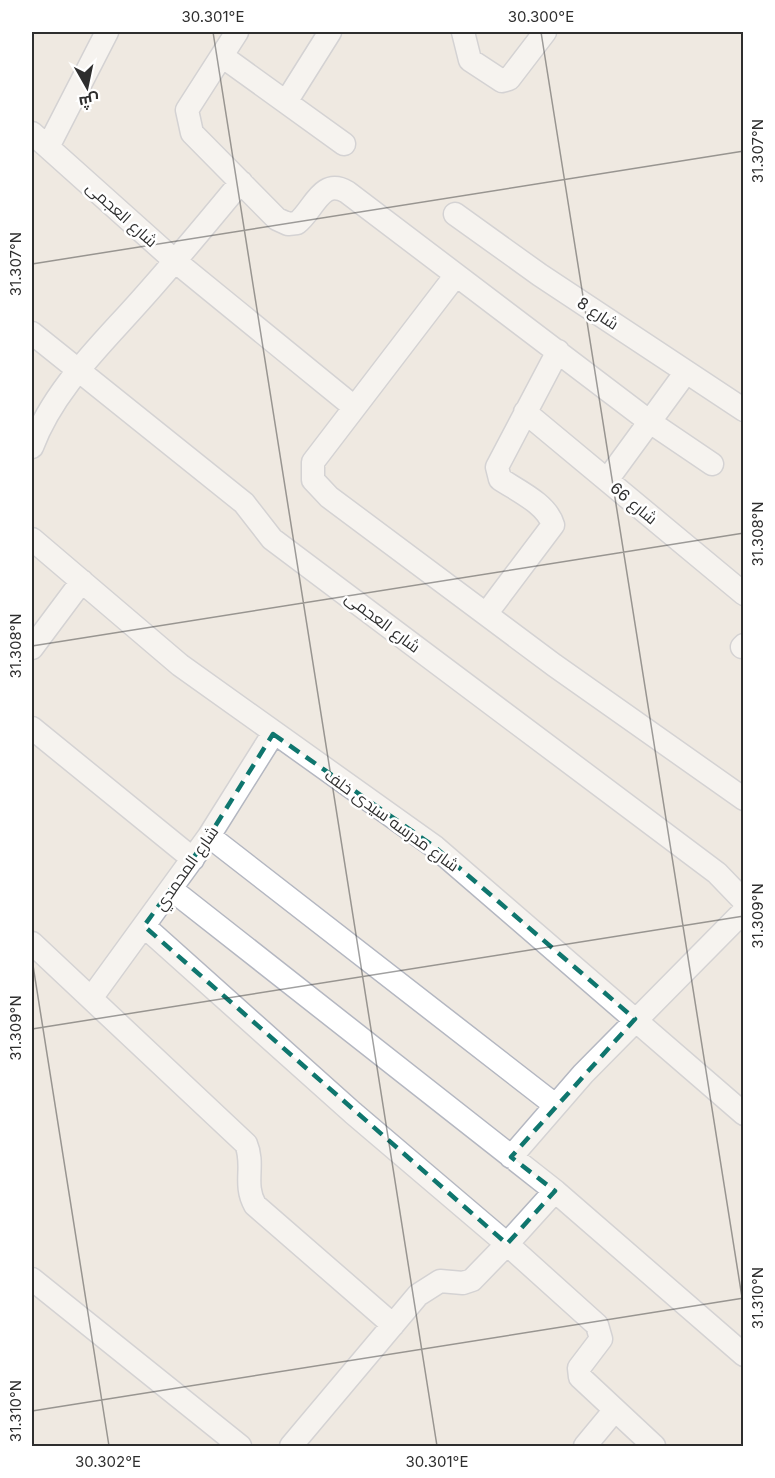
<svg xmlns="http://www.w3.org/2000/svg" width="775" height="1478" viewBox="0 0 775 1478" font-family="Inter,Cairo,sans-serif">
	<rect width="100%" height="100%" fill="#efe9e1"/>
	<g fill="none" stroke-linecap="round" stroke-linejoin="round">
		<!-- minor casing -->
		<g stroke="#b4b7c1" stroke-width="25">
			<path id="minor" d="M237 32 187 110 192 133 277 219 288 224 297 223C314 210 321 177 347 192L650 422 712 464
				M463 32 470 60 502 81 509 79 545 32
				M222 56 344 144
				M286 102 330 32
				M32 133 175 261 354 407
				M48 147 107 32
				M455 214 540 275 744 410
				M456 275 313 462V480L329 497 554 665 744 799
				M32 333 244 503 272 539 717 873 744 901
				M525 412 744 594
				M32 447C53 390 101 345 140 301 175 262 208 222 241 182
				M607 480 686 372
				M32 539 180 665 435 847 744 1114
				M486 614 553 525C547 504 518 491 500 479L497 467 558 351
				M742 647 744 645
				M32 648 82 581
				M32 728 193 859
				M209 836 555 1105
				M171 889 555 1191 744 1355
				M144 926 353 1113 507 1244 472 1280 463 1283 440 1281 418 1295 291 1446
				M32 943 246 1144C255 1165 243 1184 255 1205L393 1325
				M92 997 209 836 273 734
				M511 1157 583 1074 744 911
				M555 1191 507 1244 597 1325 601 1339 579 1368 580 1377 654 1446
				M32 1279 240 1446
				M585 1446 614 1411"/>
		</g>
		<!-- minor -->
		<use href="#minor" stroke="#fff" stroke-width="22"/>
	</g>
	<!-- marked area -->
	<path d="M0 0H775V1478H0ZM273 734 435 847 635 1019 511 1157 555 1191 507 1244 144 926 209 836Z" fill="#efe9e1" fill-opacity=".55" fill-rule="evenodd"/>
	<path fill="none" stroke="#0f766e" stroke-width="4.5" stroke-dasharray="12 8" stroke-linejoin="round" d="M273 734 435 847 635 1019 511 1157 555 1191 507 1244 144 926 209 836Z"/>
	<!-- ticks -->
	<path fill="none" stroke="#2e2e2e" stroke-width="1.5" stroke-opacity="0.45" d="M213 32 437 1446M541 32 744 1310M32 264 744 151M32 646 744 533M32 959 109 1446M32 1029 744 916M32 1411 744 1298"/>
	<g text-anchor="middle" stroke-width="5" stroke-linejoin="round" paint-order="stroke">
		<!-- street labels -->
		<g font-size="16" fill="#2e2e2e" stroke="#fff">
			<text transform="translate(122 214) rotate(42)" y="6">شارع العجمى</text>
			<text transform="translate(598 313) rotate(33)" y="6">شارع 8</text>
			<text transform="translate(634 503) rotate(40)" y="6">شارع 66</text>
			<text transform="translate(383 622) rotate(37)" y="6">شارع العجمى</text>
			<text transform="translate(392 820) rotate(36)" y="6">شارع مدرسه سيدى خلف</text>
			<text transform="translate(186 868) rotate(-55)" y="6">شارع المحمدي</text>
		</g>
	</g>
	<!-- border -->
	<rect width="775" height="1478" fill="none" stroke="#ffffff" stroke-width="66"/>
	<!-- north arrow -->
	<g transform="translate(87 87) rotate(171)" stroke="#ffffff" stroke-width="4.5" paint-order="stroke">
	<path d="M0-4.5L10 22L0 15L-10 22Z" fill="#2e2e2e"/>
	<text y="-9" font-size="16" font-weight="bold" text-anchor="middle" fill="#2e2e2e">ش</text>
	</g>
	<rect x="33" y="33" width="709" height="1412" fill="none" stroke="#2e2e2e" stroke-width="2"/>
	<g font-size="15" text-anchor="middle" fill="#2e2e2e">
		<text x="213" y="22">30.301°E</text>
		<text x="541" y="22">30.300°E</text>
		<text transform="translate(758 151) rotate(-90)" y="5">31.307°N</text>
		<text transform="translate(16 264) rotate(-90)" y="5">31.307°N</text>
		<text transform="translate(758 534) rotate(-90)" y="5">31.308°N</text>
		<text transform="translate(16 646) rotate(-90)" y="5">31.308°N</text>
		<text transform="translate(758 916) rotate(-90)" y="5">31.309°N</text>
		<text transform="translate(16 1028) rotate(-90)" y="5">31.309°N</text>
		<text transform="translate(758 1298) rotate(-90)" y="5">31.310°N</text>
		<text transform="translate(16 1411) rotate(-90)" y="5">31.310°N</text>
		<text x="108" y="1467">30.302°E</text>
		<text x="437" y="1467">30.301°E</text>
	</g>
</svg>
